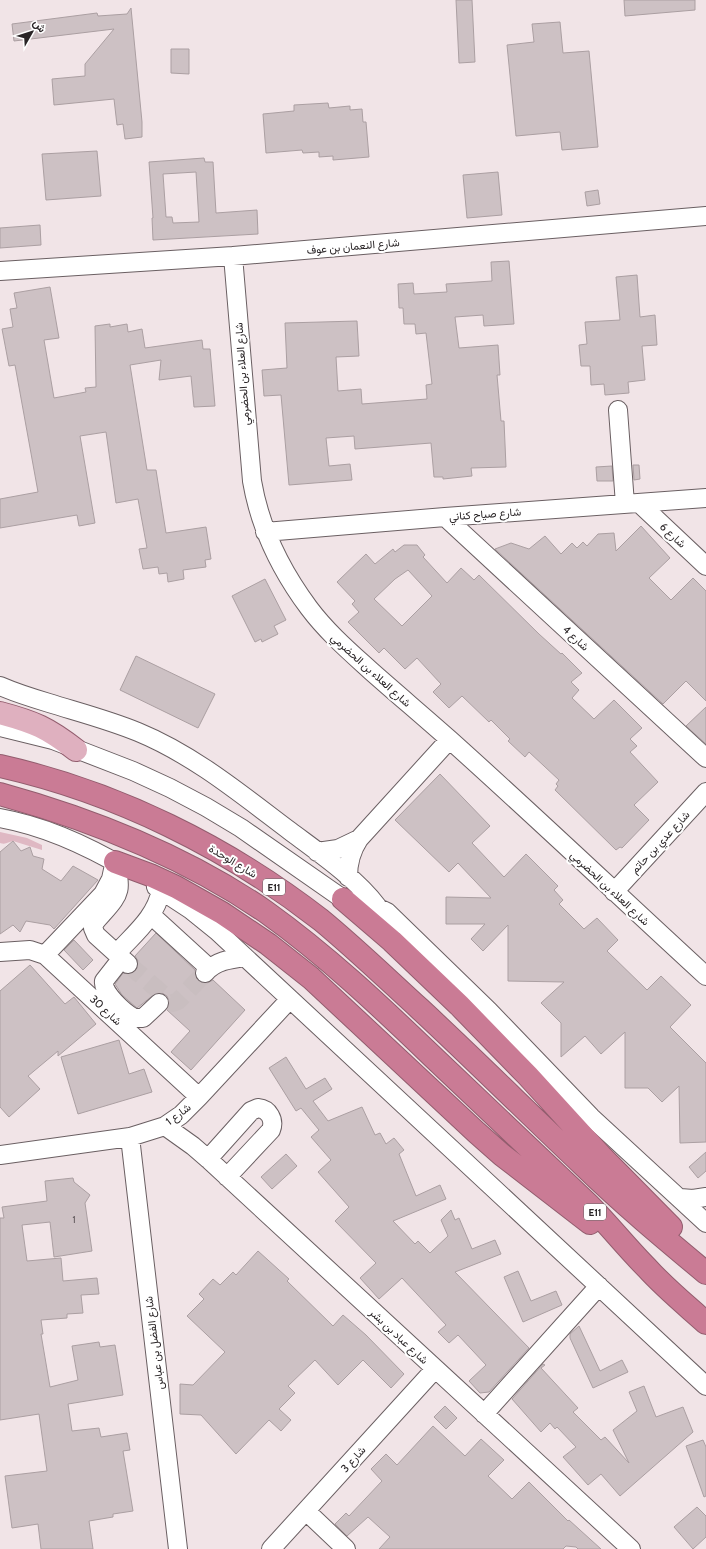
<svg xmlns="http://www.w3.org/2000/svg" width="706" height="1549" viewBox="0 0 706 1549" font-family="Cabin,Vazirmatn,sans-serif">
	<rect width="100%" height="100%" fill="#f1e4e7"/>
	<!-- green -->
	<path fill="#dfb8c3" d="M0 832 27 838 42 845V850L13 841C8 842 6 845 0 843Z"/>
	<!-- building -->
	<path fill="#cdc1c4" stroke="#ab9fa2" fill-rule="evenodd" d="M456 0H472L475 62 459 63Z
		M624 0H695V10L625 16Z
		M131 8 142 122V137L125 139 123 124 117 125 114 99 54 105 52 79 85 76V64L114 29 14 41 12 24 97 13 98 16 127 14Z
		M560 22 563 53 589 51 598 147 562 150 560 132 516 136 507 45 534 42 532 24Z
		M171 49H189V74L171 73Z
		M328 103 329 108 350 106V110L362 109 363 122H366L369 157 333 160V156L319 157V152L303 153 302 150 266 153 263 114 294 111V105Z
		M97 151 101 196 46 200 42 154Z
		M204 158 205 162H213L216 213 257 210 258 234 153 240 152 218H153L149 162ZM196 172 199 222 173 223 172 217H166L163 174Z
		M498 172 502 215 467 218 463 175Z
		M598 190 600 204 587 206 585 192Z
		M40 225 41 245 0 248V228Z
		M509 261 514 324 484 326 483 315 455 317 459 348 498 345 500 375H497L501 421H504L506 467 471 468 472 476 443 479V477H434L431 443 355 449 354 436 326 438 329 466 350 464 352 480 289 485 281 395 264 396 262 370 287 368 285 323 357 321 359 356 336 357 338 391 361 389 362 404 427 399 426 385 432 384 426 333 416 334 415 324H404L403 308H399L398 284 413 283 414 294 447 292 446 284 492 281 491 262Z
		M637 275 640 317 655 315 657 345 642 346 645 380 628 382 629 393 605 395 604 384 591 385 590 366H581L579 345 587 344 585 322 620 320 616 277Z
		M50 287 59 338 44 340 54 398 86 392 85 388 96 387 95 326 110 324V327L127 324 128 332 142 329 145 348 202 340 203 349H210L215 406 194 407 191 376 159 380 161 360 130 365 147 470H156L166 533 206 527 211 559 205 560 206 567 183 570 184 579 168 582 167 573 159 574 158 567 143 569 139 549 147 548 138 499 116 503 106 432 80 436 95 523 79 526 77 515 0 528V499L38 492 15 365 9 366 2 329 13 327 10 309 17 308 14 293Z
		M633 465H639L640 479 634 480Z
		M612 466 613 481H597L596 467Z
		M641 526 670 558 649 578 671 600 693 578 706 591V701L686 681 663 704 495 549 511 543 529 549 545 536 561 554 572 543 577 548 583 542 587 546 598 534 614 533 616 551Z
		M404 545H417L425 555 423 557 447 583 461 568 474 580 479 575 539 634 561 654 562 653 582 673 571 682 579 690 572 698 594 719 614 700 642 728 630 739 637 746 630 752 658 782 634 805 649 820 622 848 620 847 616 850 555 790 558 786 556 784 559 780 529 752 525 757 508 741 510 739 491 720 489 722 462 696 449 708 433 692 441 684 417 658 405 669 384 648 379 653 348 622 359 612 352 604 355 601 337 582 366 554 375 564 393 549 395 552ZM408 570 432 596 402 626 374 599 395 579Z
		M265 579 286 620 274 626 278 634 262 642 261 639 255 642 232 596Z
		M136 656 215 694 198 728 120 690Z
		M706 707V744L686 726Z
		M440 774 490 826 472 843 504 877 526 854 558 886 554 890 563 900 559 904 584 929 597 918 618 940 607 951 647 990 661 976 691 1005 670 1027 706 1063V1142L680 1143 679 1086 662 1102 648 1088H625V1032L601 1054 585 1036 561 1057V1023L541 1003 564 982 508 981V925L483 951 471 939 485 924H446V897L491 898 458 863 449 872 395 820Z
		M13 841 21 851 30 847 33 856 44 859 42 869 61 881 73 866 98 880 54 929 50 925 26 921 20 932 13 925 0 934V852Z
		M156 933 195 970V975L198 981 202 983H207L213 980 245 1010 191 1070 171 1052 190 1031 167 1010 169 1006V1001L167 996 162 993H156L137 1008 122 995 115 984 123 973 131 974 136 971 138 966V961L135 956Z
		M74 940 93 960 83 970 64 950Z
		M30 965 65 1004 74 997 96 1024 58 1056V1051L28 1076 40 1089 9 1117 0 1107V991Z
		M119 1040 129 1074 144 1069 152 1092 78 1114 61 1057Z
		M286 1057 306 1089 325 1078 332 1089 313 1101 328 1121 362 1107 375 1135 380 1133 386 1144 394 1138 404 1150 399 1154 416 1196 440 1185 446 1199 393 1221 415 1244 418 1241 430 1253 448 1236 441 1220 451 1210 455 1220 459 1218 472 1249 495 1240 501 1254 455 1272 529 1348 489 1392 480 1393 469 1381 486 1365 458 1335 449 1343 438 1332 446 1325 402 1278 379 1299 360 1278 376 1263 335 1221 349 1207 318 1172 331 1160 311 1137 319 1130 301 1108 296 1111 269 1068Z
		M706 1152V1171L698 1178 689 1167Z
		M286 1154 297 1166 272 1189 261 1177Z
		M73 1178 74 1182 90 1195 85 1203 92 1251 54 1257 50 1222 22 1225 27 1261 61 1258 63 1281 97 1278 99 1294 81 1295 83 1313 67 1314V1318L41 1320 43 1334H41L50 1387 78 1380 72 1346 99 1342 100 1347 115 1345 123 1395 68 1404 72 1431 99 1428 101 1437 127 1433 130 1450 123 1451 133 1511 113 1514V1517L89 1521 93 1549H41L38 1524 12 1528 5 1476 47 1471 39 1414 0 1420V1218H4L2 1207 47 1201 45 1181Z
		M258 1251 289 1279 287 1281 333 1326 343 1315 366 1335 404 1374 391 1388 363 1360 338 1385 315 1360 288 1386 295 1393 279 1409 291 1420 281 1431 269 1420 236 1454 201 1415 180 1414V1384L193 1385 225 1352 187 1316 204 1299 199 1294 213 1279 220 1285 233 1272 236 1275Z
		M518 1271 531 1301 556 1291 562 1305 523 1322 504 1277Z
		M579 1326 600 1371 622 1360 628 1372 593 1388 570 1338V1334Z
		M543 1364 545 1365 541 1368 578 1408 573 1412 601 1440 605 1437 629 1463 613 1430 637 1411 629 1392 644 1386 656 1417 683 1407 693 1432 620 1496 601 1474 588 1485 563 1457 576 1447 557 1427 555 1429 550 1423 541 1432 512 1399Z
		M445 1406 457 1418 446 1429 434 1417Z
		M433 1426 465 1456 481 1439 504 1460 488 1476 512 1499 529 1482 568 1521 569 1520 601 1549H578L576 1547 566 1546 563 1549H379L390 1537 368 1517 347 1536 335 1524 346 1513 349 1516 382 1481 371 1469 386 1454 397 1465Z
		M703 1440 706 1447V1496L704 1497 686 1446Z
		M697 1507 706 1516V1537L693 1549 674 1527Z"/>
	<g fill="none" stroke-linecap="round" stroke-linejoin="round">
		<!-- minor-tunnel -->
		<path stroke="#c9bec0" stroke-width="18" stroke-dasharray="18 9" stroke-linecap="butt" d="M128 964 173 1003 178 1001 205 973"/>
		<!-- minor casing -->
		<g stroke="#6a5f62" stroke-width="20">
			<path id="minor" d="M233 256 252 481C260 528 280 569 309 608 327 632 349 651 371 671 397 694 423 716 449 739 536 817 620 897 706 976
				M0 271 233 256 706 216
				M618 410 625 504
				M639 503 706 566
				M445 517 706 758
				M265 532 445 517 706 498
				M0 686C16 693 32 698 49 703 78 712 109 720 138 732 194 755 242 795 290 831 318 852 356 878 377 906
				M0 727 53 740 133 771 170 788 206 807 241 828 343 899C357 905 373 904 387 912L489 1011 591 1117 706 1223
				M0 818C45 826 88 846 127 869
				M317 852 338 849 359 839
				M115 862C121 889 122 892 103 913 99 918 94 921 93 928L96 935 128 964
				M348 877C348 863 351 851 359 839L449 740
				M156 887 191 910 217 931 706 1386
				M614 892 706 792
				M151 915 209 968
				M0 952 30 950 45 955 199 1097
				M117 953C134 934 156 917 161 890
				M45 955 103 894 111 879 114 865
				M122 958 104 981C102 993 124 1012 134 1018H143L159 1003
				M205 973C215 961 230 959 245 957
				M165 1126 193 1146 208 1159 631 1549
				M130 1137 178 1549
				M0 1155 130 1137 165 1126 181 1115 199 1097 290 999
				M208 1159 251 1111 258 1108C269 1109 275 1120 271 1130L227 1177
				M680 1198 693 1199 706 1197
				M484 1414 599 1286
				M306 1511 346 1549
				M271 1549 435 1369"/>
		</g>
		<!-- major casing -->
		<g stroke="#925d6e" stroke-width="24">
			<path id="major" d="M0 713C34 722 48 728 76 750"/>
		</g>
		<!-- highway casing -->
		<g stroke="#925d6e" stroke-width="24">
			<path id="highway" d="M0 766C116 792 227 847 321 920 355 948 387 979 420 1009 475 1060 528 1113 583 1165 622 1203 664 1238 706 1273
				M0 794C94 820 185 856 266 912 326 955 379 1005 432 1056 484 1106 537 1155 589 1205 609 1225 627 1248 647 1268 665 1288 686 1305 706 1323
				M115 862 150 875 176 887 222 913 268 944 311 978 476 1132 502 1155 590 1223
				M343 899 392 941 459 1005 528 1076 601 1156 671 1227"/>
		</g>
		<!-- minor -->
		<use href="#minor" stroke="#fff" stroke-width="18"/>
		<!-- major -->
		<use href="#major" stroke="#dfb0bf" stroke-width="22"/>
		<!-- highway -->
		<use href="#highway" stroke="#ca7b95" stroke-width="22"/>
	</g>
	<g text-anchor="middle" stroke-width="4" stroke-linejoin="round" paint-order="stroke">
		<!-- number labels -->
		<g font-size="9" fill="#524b4e">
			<text x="74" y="1223">1</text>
		</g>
		<!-- shield labels -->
		<g fill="#fff" stroke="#696667" stroke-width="1">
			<rect x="263" y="879" width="22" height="16" rx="3"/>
			<rect x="584" y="1204" width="22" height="16" rx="3"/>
		</g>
		<g font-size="10" font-weight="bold" fill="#292426">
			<text x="274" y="891">E11</text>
			<text x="595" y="1216">E11</text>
		</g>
		<!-- street labels -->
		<g font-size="11" fill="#292426" stroke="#fff">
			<text transform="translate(353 246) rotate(-5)" y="4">شارع النعمان بن عوف</text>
			<text transform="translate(242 374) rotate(-94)" y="4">شارع العلاء بن الحضرمي</text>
			<text transform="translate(485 514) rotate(-4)" y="4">شارع صياح كناني</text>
			<text transform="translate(673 535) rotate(43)" y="4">شارع 6</text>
			<text transform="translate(576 638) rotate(43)" y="4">شارع 4</text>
			<text transform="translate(371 670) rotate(42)" y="4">شارع العلاء بن الحضرمي</text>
			<text transform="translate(660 842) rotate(-47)" y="4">شارع عدي بن حاتم</text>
			<text transform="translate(233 861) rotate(31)" y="4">شارع الوحدة</text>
			<text transform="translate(610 888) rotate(43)" y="4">شارع العلاء بن الحضرمي</text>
			<text transform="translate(106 1010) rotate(43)" y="4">شارع 30</text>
			<text transform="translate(178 1114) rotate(-37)" y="4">شارع 1</text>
			<text transform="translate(399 1336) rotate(43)" y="4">شارع عباد بن بشر</text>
			<text transform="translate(154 1343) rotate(-97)" y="4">شارع الفضل بن عباس</text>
			<text transform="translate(353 1459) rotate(-48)" y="4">شارع 3</text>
		</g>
	</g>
	<!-- north arrow -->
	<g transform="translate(32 32) rotate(51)" stroke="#ffffff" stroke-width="3" paint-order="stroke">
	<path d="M0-3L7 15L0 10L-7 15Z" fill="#292426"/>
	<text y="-6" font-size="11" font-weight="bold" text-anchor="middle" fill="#292426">ش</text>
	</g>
</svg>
